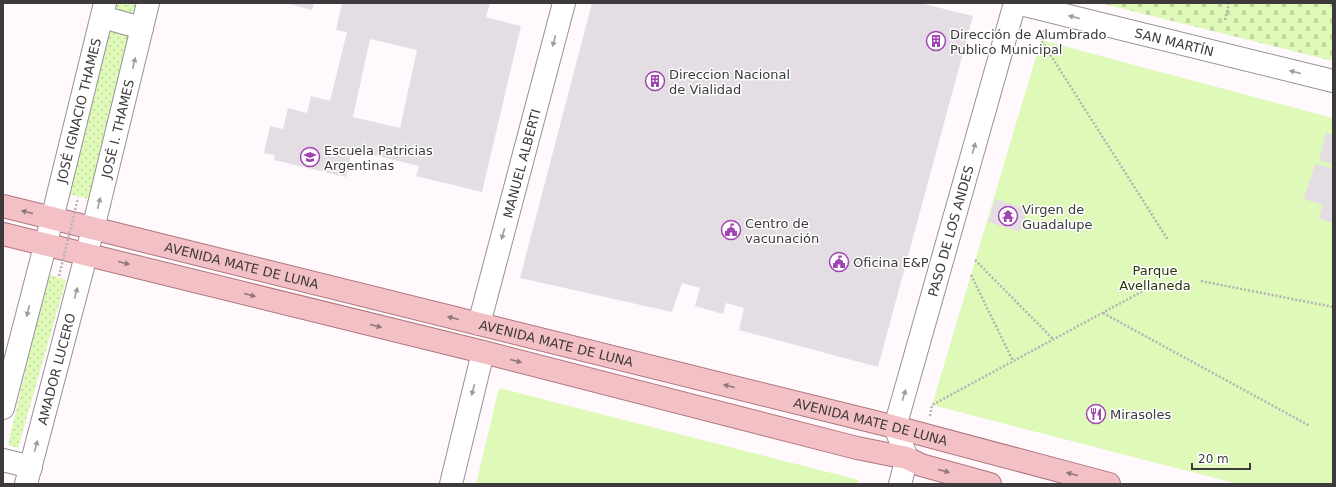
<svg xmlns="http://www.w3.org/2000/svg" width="1336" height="487" viewBox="0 0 1336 487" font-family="'DejaVu Sans',sans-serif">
	<defs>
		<pattern id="grass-dots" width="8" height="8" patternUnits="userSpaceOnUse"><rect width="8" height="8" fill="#def9b8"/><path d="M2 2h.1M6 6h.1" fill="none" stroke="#bfd69f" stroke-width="1.8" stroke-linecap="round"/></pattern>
		<pattern id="cemetery-stones" width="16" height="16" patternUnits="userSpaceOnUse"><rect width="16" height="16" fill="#def9b8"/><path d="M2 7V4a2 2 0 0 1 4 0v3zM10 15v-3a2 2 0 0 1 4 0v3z" fill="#bfd69f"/></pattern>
	</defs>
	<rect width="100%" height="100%" fill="#fff9fe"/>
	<!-- grass -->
	<path fill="url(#grass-dots)" d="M115 3H137L89 199 68 194Z
		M48 274 66 280 18 448 8 445Z"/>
	<!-- cemetery -->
	<path fill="url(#cemetery-stones)" d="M1100 3H1333V61Z"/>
	<!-- park -->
	<path fill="#def9b8" d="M1041 40 1333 118V484H1238L932 405Z
		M499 388 859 480 857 484H476Z"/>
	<!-- building -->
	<path fill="#e4dde3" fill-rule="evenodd" d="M286 3H314L312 10Z
		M342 3H490L486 17 521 26 482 192 416 176 419 166 352 150 346 177 274 160 275 155 264 153 270 126 283 129 288 108 307 113 311 96 330 101 347 32 336 30ZM370 39 417 50 400 128 353 117Z
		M592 3H920L973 16 878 367 739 330 744 308 726 303 723 314 695 306 700 288 682 283 672 312 520 278Z
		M1326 133 1333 135V223L1319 219 1323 205 1304 199 1315 164 1331 168 1332 164 1319 160Z
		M995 199 1027 209 1020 232 988 222Z"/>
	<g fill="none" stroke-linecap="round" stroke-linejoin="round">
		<!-- minor casing -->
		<g stroke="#989197" stroke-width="24">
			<g id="minor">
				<path id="s1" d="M1016 3 1333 81"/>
				<path d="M102 17 142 28"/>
				<path id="s2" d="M479 324 564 3"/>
				<path id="s3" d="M3 408 52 219 105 3"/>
				<path d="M3 460 31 467"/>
				<path id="s4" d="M26 484 93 229 148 3"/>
				<path d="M451 484 483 352"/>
				<path id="s5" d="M900 484 907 458 895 427 1015 3"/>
			</g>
		</g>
		<!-- major casing -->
		<g stroke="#ae767d" stroke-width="24">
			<g id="major">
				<path id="s6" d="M3 206 895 427 1109 484"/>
				<path d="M3 234 483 352 857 448 907 458 921 465 990 484"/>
			</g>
		</g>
		<!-- path -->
		<path stroke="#b6b1b5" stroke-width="2.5" stroke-dasharray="2 2" stroke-linecap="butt" d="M1225 20 1229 3
			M1044 30 1041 40 1168 240
			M975 260 1053 339
			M971 275 1013 361
			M1201 281 1333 307
			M1103 313 1310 426
			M930 416 932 405 1154 285"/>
		<!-- minor -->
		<use href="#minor" stroke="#fff" stroke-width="22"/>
		<!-- major -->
		<use href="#major" stroke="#f3c1c5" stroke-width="22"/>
		<!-- path-bridge -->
		<path stroke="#b6b1b5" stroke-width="2.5" stroke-dasharray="2 2" stroke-linecap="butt" d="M59 276 78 198"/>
	</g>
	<!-- one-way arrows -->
	<defs><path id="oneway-solid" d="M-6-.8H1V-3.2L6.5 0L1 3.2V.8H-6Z"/></defs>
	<g fill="#9e9c9e">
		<use href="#oneway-solid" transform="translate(1074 17) rotate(-166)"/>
		<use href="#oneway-solid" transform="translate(554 41) rotate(105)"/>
		<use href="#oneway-solid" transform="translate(134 63) rotate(-76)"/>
		<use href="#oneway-solid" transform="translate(1295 72) rotate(-166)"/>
		<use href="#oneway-solid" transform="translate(974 148) rotate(-74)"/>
		<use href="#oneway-solid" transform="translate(99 203) rotate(-76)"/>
		<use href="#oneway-solid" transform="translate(503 234) rotate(105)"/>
		<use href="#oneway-solid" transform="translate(76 293) rotate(-75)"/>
		<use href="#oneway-solid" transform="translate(28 311) rotate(104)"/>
		<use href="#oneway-solid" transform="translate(473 390) rotate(104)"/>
		<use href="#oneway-solid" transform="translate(904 395) rotate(-74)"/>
		<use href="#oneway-solid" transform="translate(36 446) rotate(-75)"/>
	</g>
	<g fill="#8f777a">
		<use href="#oneway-solid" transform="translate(27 212) rotate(-166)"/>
		<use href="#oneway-solid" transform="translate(124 263) rotate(14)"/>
		<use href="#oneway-solid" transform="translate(250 295) rotate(14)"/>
		<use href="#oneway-solid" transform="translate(453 318) rotate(-166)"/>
		<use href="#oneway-solid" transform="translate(376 326) rotate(14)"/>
		<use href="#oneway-solid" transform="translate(516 361) rotate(14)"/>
		<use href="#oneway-solid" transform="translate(729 386) rotate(-166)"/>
		<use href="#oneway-solid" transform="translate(944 471) rotate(15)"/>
		<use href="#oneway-solid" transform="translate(1072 474) rotate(-165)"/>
	</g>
	<!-- icons -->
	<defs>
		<g id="building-ring" transform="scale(1)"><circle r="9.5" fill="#fff" stroke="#9f46b2" stroke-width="1.5"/><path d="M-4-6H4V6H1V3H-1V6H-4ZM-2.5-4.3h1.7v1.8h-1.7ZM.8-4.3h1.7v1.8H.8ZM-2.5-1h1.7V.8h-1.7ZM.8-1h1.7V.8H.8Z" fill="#9f46b2"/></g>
		<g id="school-ring" transform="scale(1)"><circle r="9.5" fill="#fff" stroke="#9f46b2" stroke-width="1.5"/><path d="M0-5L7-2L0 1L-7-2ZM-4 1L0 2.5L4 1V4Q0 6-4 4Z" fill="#9f46b2"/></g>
		<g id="temple-ring" transform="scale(1)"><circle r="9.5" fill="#fff" stroke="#9f46b2" stroke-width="1.5"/><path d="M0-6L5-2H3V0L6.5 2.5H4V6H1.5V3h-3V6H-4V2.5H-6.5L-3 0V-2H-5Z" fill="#9f46b2"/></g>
		<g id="civic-ring" transform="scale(1)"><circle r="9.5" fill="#fff" stroke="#9f46b2" stroke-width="1.5"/><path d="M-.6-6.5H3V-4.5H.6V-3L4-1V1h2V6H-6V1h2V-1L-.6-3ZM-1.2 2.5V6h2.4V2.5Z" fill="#9f46b2"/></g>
		<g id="restaurant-ring" transform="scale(1)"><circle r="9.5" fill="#fff" stroke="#9f46b2" stroke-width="1.5"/><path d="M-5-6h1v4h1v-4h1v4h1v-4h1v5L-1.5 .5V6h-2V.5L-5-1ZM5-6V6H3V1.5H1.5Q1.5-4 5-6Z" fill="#9f46b2"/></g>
	</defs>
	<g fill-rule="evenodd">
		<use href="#building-ring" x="936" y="41"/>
		<use href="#building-ring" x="655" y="81"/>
		<use href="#school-ring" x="310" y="157"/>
		<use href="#temple-ring" x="1008" y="216"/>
		<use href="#civic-ring" x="731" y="230"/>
		<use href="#civic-ring" x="839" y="262"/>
		<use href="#restaurant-ring" x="1096" y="414"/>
	</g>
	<g text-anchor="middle" stroke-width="3" stroke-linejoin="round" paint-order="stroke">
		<!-- poi labels -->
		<g font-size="13" fill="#3d3a3d" stroke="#fff" text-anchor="start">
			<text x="950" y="39">Dirección de Alumbrado<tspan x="950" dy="15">Publico Municipal</tspan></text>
			<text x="669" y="79">Direccion Nacional<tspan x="669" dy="15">de Vialidad</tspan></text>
			<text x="324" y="155">Escuela Patricias<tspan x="324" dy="15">Argentinas</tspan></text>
			<text x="1022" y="214">Virgen de<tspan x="1022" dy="15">Guadalupe</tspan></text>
			<text x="745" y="228">Centro de<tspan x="745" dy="15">vacunación</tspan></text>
			<text x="853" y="267">Oficina E&amp;P</text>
			<text x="1110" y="419">Mirasoles</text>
		</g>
		<!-- street labels -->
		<g font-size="13" fill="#3d3a3d" stroke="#fff">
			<text dy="5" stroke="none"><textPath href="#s1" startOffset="163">SAN MARTÍN</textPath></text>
			<text dy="5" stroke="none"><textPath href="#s3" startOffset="307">JOSÉ IGNACIO THAMES</textPath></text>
			<text dy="5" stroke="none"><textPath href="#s4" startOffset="367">JOSÉ I. THAMES</textPath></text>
			<text dy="5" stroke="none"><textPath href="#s2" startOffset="166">MANUEL ALBERTI</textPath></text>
			<text dy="5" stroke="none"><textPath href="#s5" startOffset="264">PASO DE LOS ANDES</textPath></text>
			<text dy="5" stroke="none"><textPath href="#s6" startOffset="246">AVENIDA MATE DE LUNA</textPath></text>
			<text dy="5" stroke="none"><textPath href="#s6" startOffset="570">AVENIDA MATE DE LUNA</textPath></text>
			<text dy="5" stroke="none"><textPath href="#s4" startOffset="119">AMADOR LUCERO</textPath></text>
			<text dy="5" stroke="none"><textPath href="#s6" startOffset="894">AVENIDA MATE DE LUNA</textPath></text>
		</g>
		<!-- park labels -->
		<g font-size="13" fill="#283706" stroke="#fff">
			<text x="1155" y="275">Parque<tspan x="1155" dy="15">Avellaneda</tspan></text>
		</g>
	</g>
	<!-- border -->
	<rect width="1336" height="487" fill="none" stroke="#3d3a3d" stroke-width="8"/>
	<!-- scale -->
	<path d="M1192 463v6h58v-6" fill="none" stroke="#3d3a3d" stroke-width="2"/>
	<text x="1198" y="463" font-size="12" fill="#3d3a3d" stroke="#ffffff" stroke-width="3" paint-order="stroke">20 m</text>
</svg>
